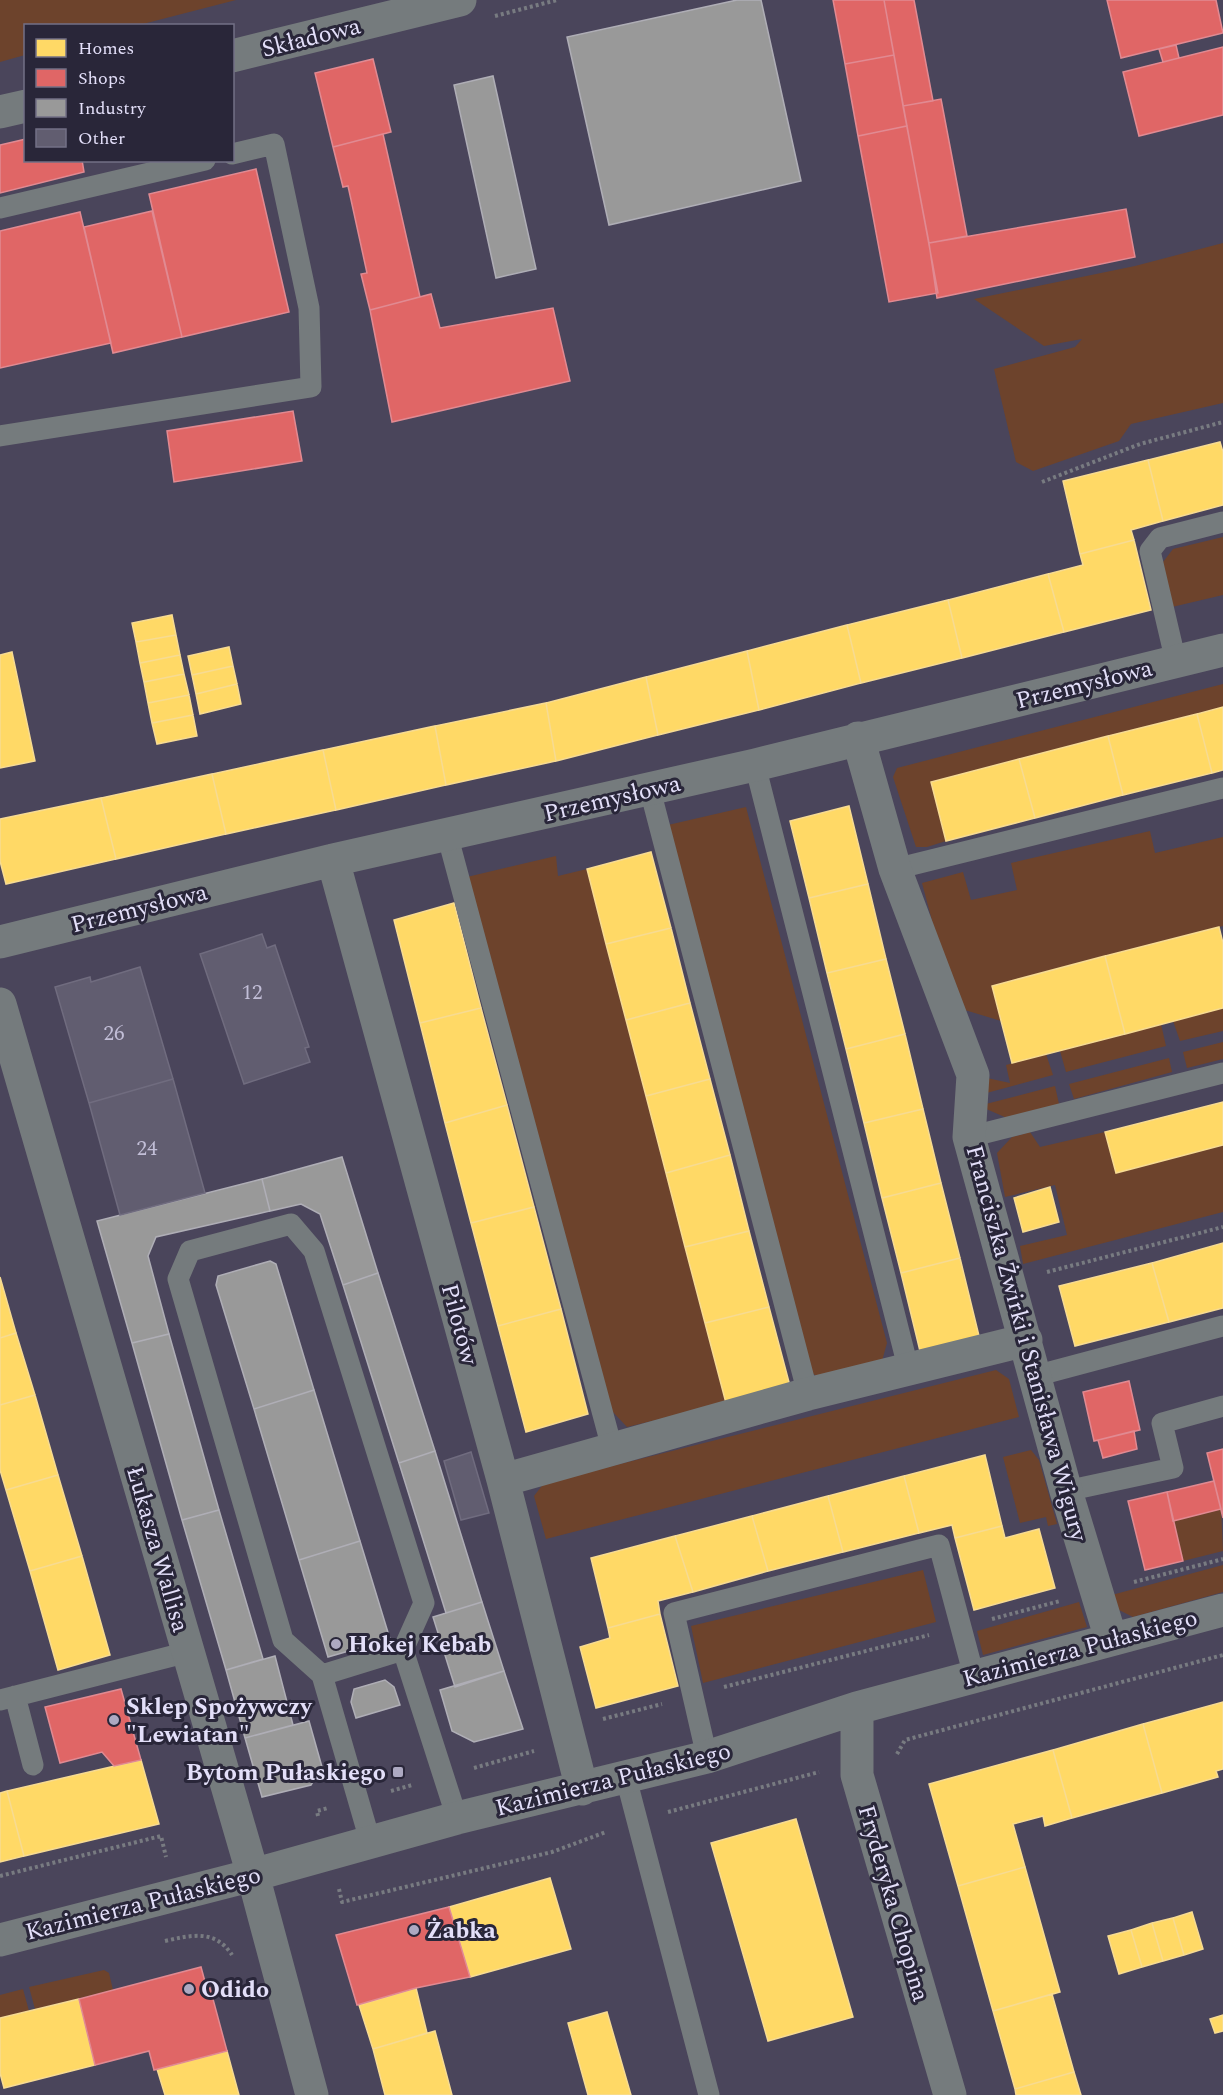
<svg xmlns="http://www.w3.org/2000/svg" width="1223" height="2095" viewBox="0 0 1223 2095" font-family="Spectral,serif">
	<rect width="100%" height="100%" fill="#4a455b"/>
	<!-- green -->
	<path fill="#6d432c" d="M0 0H236L139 25 26 26 25 55 0 62Z
		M1223 243V403L1131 424 1119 441 1033 471 1016 462 994 369 1075 347 1082 339 1044 346 974 299 1135 266Z
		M1223 537V595L1172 607 1163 562 1173 549Z
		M1223 684V707L931 782 946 841 927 847H916L893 777 897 768Z
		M746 807 887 1343 882 1361 821 1379 809 1371 668 825Z
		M1150 831 1155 853 1223 837V926L992 986 1001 1021 955 1007 922 883 963 872 971 900 1017 890 1011 863Z
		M556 856 558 876 587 869 726 1403 627 1427 611 1410 467 877Z
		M1223 1008V1031L1180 1041 1173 1021Z
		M1161 1024 1166 1046 1066 1072 1060 1051Z
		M1223 1042V1059L1187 1068 1183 1052Z
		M1046 1054 1053 1075 979 1095 973 1075 1010 1083 1006 1065Z
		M1169 1058 1172 1072 1074 1099 1069 1084Z
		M1055 1086 1059 1104 1007 1118 984 1108 982 1105Z
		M1030 1132 1040 1147 1105 1132 1223 1145V1212L1023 1264 1020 1246 1067 1235 1055 1185 1005 1197 997 1153 1012 1137Z
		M996 1370 1009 1379 1019 1417 546 1539 534 1496 544 1483Z
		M1031 1450 1039 1460 1057 1524 1048 1526 1046 1517 1020 1523 1003 1457Z
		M1221 1509 1223 1551 1183 1561 1173 1521Z
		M1223 1565V1592L1133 1617 1115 1608 1108 1596Z
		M923 1570 936 1622 703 1683 691 1626Z
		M1079 1602 1087 1627 983 1655 977 1631Z
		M104 1970 109 1973 113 1990 35 2009 29 1987Z
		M23 1989 29 2011 0 2018V1995Z"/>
	<!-- homes -->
	<path fill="#ffd966" stroke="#f7db92" stroke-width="1.5" d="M1220 442 1223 452V505L1163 521 1148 460Z
		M1148 460 1163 521 1131 530 1134 540 1080 554 1063 481Z
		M1134 540 1151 610 1064 632 1048 574 1083 565 1080 554Z
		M1048 574 1064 632 962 658 948 600Z
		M948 600 962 658 861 683 847 625Z
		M172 615 176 635 136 642 132 623Z
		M847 625 861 683 759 710 747 651Z
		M176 635 180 655 140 663 136 642Z
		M229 647 233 666 192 675 188 656Z
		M747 651 759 710 658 735 646 677Z
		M12 652 35 761 0 768V655Z
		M180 655 184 674 144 682 140 663Z
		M233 666 237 684 196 694 192 675Z
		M184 674 189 695 148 703 144 682Z
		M646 677 658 735 556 761 546 703Z
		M237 684 241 704 200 714 196 694Z
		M189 695 193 715 152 723 148 703Z
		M546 703 556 761 446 785 435 726Z
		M1223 707V770L1212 773 1197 714Z
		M1197 714 1212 773 1123 795 1108 736Z
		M193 715 197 736 157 744 152 723Z
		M435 726 446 785 336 810 323 750Z
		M1108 736 1123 795 1035 818 1019 759Z
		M323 750 336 810 226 834 212 774Z
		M1019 759 1035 818 946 841 931 782Z
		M212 774 226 834 116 859 101 798Z
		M101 798 116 859 6 884 0 861V819Z
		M849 806 868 884 809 898 790 821Z
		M651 852 671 928 606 944 587 869Z
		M868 884 886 959 827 973 809 898Z
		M454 903 481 1008 420 1023 394 920Z
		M1219 927 1223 943V1008L1125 1034 1105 956Z
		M671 928 690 1003 626 1020 606 944Z
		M1105 956 1125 1034 1012 1063 992 986Z
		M886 959 905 1034 846 1049 827 973Z
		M690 1003 710 1079 646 1096 626 1020Z
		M481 1008 507 1105 445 1123 420 1023Z
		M905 1034 923 1109 864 1123 846 1049Z
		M710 1079 730 1155 666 1173 646 1096Z
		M1223 1102V1145L1116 1173 1105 1132Z
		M507 1105 534 1207 471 1223 445 1123Z
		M923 1109 941 1183 882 1198 864 1123Z
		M730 1155 749 1231 685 1247 666 1173Z
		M941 1183 960 1258 901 1273 882 1198Z
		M1050 1187 1059 1222 1023 1232 1014 1198Z
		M534 1207 561 1309 498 1326 471 1223Z
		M749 1231 769 1307 705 1323 685 1247Z
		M1223 1243V1308L1169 1322 1152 1263Z
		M960 1258 979 1336 920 1351 901 1273Z
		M1152 1263 1169 1322 1075 1346 1059 1286Z
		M0 1277 16 1333 0 1338Z
		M769 1307 790 1386 726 1403 705 1323Z
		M561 1309 588 1414 526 1432 498 1326Z
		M16 1333 35 1395 0 1405V1338Z
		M35 1395 58 1475 6 1490 0 1470V1405Z
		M985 1455 1002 1526 955 1538 952 1525 919 1533 904 1476Z
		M58 1475 82 1556 30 1571 6 1490Z
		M904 1476 919 1533 843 1552 828 1496Z
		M828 1496 843 1552 768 1571 752 1516Z
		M752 1516 768 1571 693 1592 675 1536Z
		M1002 1526 1005 1538 1039 1529 1055 1588 974 1610 955 1538Z
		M675 1536 693 1592 658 1601 660 1614 608 1628 591 1558Z
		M82 1556 110 1655 58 1670 30 1571Z
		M660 1614 678 1686 596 1708 580 1647 610 1638 608 1628Z
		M1223 1702V1769L1216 1771 1218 1777 1162 1793 1143 1724Z
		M1143 1724 1162 1793 1072 1818 1053 1750Z
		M1053 1750 1072 1818 1045 1826 1043 1816 1013 1824 1025 1867 958 1886 929 1784Z
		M141 1760 159 1824 24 1856 7 1791Z
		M7 1791 24 1856 0 1862V1793Z
		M796 1819 853 2017 768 2041 711 1843Z
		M1025 1867 1060 1992 993 2011 958 1886Z
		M550 1878 571 1949 470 1977 449 1907Z
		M1192 1912 1203 1949 1184 1955 1173 1918Z
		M1173 1918 1184 1955 1163 1961 1152 1923Z
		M1152 1923 1163 1961 1142 1967 1131 1930Z
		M1131 1930 1142 1967 1119 1974 1108 1936Z
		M416 1988 427 2033 373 2049 359 2005Z
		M1052 1994 1074 2072 1015 2089 993 2011Z
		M79 1999 95 2065 4 2088 0 2073V2018Z
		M607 2012 631 2095H588L568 2023Z
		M1223 2015V2031L1215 2033 1210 2019Z
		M435 2031 452 2095H385L373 2049Z
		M227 2051 239 2095H165L157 2069Z
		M1074 2072 1081 2095H1016L1015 2089Z"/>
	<!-- shops -->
	<path fill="#e06666" stroke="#e18a92" stroke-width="1.5" d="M833 0H884L894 55 845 64Z
		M884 0H914L933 101 903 106Z
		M1107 0H1216L1223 33 1121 58Z
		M1176 45 1179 58 1163 62 1159 49Z
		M1223 47V115L1139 136 1123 72Z
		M894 55 907 126 858 136 845 64Z
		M373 59 391 132 333 147 315 73Z
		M941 99 967 236 929 243 903 106Z
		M907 126 938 293 889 302 858 136Z
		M383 134 420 297 370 310 361 274 367 273 348 186 343 187 333 147Z
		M26 139V160H82L84 172 0 193V145Z
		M256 169 289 312 182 337 149 194Z
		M1126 209 1135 257 937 298 929 243Z
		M152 211 182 337 113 353 84 227Z
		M80 212 111 343 0 368V231Z
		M431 294 440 328 553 308 570 381 392 422 370 310Z
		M293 411 302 461 174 482 167 431Z
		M1129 1381 1140 1430 1094 1441 1083 1392Z
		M1134 1431 1137 1449 1103 1458 1098 1440Z
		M1223 1449V1518L1207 1453Z
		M1214 1481 1221 1509 1173 1521 1167 1492Z
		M1167 1492 1183 1561 1145 1570 1128 1501Z
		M121 1689 141 1760 114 1766 102 1752 60 1763 45 1707Z
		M449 1907 470 1977 416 1988 357 2005 336 1935Z
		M201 1967 207 1989 210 1988 227 2051 154 2070 149 2051 95 2065 79 1999Z"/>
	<!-- industry -->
	<path fill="#999" stroke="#afaeb6" stroke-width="1.5" d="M737 0H761L801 181 609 225 567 37Z
		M493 76 536 269 496 278 454 85Z
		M342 1157 378 1273 343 1285 320 1214 301 1204 270 1211 262 1179Z
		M262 1179 270 1211 156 1237 148 1256 169 1334 132 1343 97 1221Z
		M270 1261 276 1264 314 1390 254 1409 216 1285 218 1276Z
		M378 1273 435 1451 399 1463 343 1285Z
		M169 1334 219 1510 182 1520 132 1343Z
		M314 1390 360 1541 299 1560 254 1409Z
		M435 1451 482 1602 446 1613 399 1463Z
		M219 1510 263 1659 226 1670 182 1520Z
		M360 1541 390 1639 328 1657 299 1560Z
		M482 1602 504 1671 455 1687 433 1617Z
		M275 1656 293 1725 245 1738 226 1670Z
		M504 1671 523 1729 474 1742 452 1731 440 1690Z
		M385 1680 394 1687 400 1705 356 1718 351 1702 354 1689Z
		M309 1721 322 1767 311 1785 262 1797 245 1738Z"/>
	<!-- building -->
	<path fill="#615d70" stroke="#706c7f" stroke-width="1.5" d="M262 934 267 948 275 945 309 1047 305 1048 310 1062 244 1084 200 954Z
		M140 967 173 1079 89 1103 55 987 90 977 91 982Z
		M173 1079 205 1193 120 1215 89 1103Z
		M471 1452 489 1513 461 1520 444 1461Z"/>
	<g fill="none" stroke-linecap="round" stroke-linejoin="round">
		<!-- path -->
		<path stroke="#787b81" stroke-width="4" stroke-dasharray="3 3" stroke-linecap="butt" d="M495 16 557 0
			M1042 482 1140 444 1223 422
			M1047 1272 1223 1227
			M1134 1582 1223 1559
			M992 1619 1060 1601
			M724 1687 929 1635
			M603 1719 662 1704
			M897 1754 905 1740 1223 1655
			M474 1768 534 1751
			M391 1791 412 1785
			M668 1812 819 1772
			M318 1816 317 1811 328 1808
			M0 1876 161 1836 166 1857
			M339 1889 342 1902 552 1852 606 1832
			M165 1941C192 1935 215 1929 232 1955"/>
		<!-- lane -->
		<path stroke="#757b7d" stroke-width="21" d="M0 208 205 160
			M0 436 311 387 309 308 274 144 232 154
			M1176 662 1150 551 1160 538 1223 522
			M755 765 909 1371
			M650 790 808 1394
			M447 834 612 1448
			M895 869 1223 788
			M969 1137 1223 1073
			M1035 1376 1223 1326
			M1066 1491 1173 1468 1162 1423 1223 1406
			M322 1675 403 1650
			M15 1696 33 1765
			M0 1700 188 1652
			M707 1757 674 1613 939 1545 974 1676
			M626 1778 709 2095
			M371 1844 322 1675 283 1640 178 1279 190 1251 291 1224 314 1251 424 1603 403 1650 457 1818"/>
		<!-- street -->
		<path stroke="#757b7d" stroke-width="33" d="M232 56 460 0
			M0 112 26 106
			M858 738 895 869 973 1075 969 1137 1066 1491 1111 1639
			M333 860 503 1480 582 1789
			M0 942 333 860 755 765 1223 650
			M0 1004 253 1875 312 2095
			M503 1480 808 1394 1026 1340
			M857 1708V1775L950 2095
			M0 1940 253 1875 457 1818 707 1757 857 1708 1223 1610"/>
	</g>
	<!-- markers -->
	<g fill="#ada9c2" stroke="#292639" stroke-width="2">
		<circle cx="336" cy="1644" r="6"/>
		<circle cx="114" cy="1720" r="6"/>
		<rect x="392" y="1766" width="12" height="12" rx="3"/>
		<circle cx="414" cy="1930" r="6"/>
		<circle cx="189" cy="1989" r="6"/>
	</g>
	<g text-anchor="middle" stroke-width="6" stroke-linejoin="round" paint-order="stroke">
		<!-- number labels -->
		<g font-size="21" fill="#c2bed7">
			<text x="252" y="999">12</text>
			<text x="114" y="1040">26</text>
			<text x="147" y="1155">24</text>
		</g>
		<!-- street labels -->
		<g font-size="24" fill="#e3dff9" stroke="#292639">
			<text transform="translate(311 37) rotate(-14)" y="8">Składowa</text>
			<text transform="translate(1084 684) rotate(-14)" y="8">Przemysłowa</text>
			<text transform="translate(612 798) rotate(-13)" y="8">Przemysłowa</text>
			<text transform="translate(139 908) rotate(-14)" y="8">Przemysłowa</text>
			<text transform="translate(460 1324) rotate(75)" y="8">Pilotów</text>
			<text transform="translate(1027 1343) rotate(75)" y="8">Franciszka Żwirki i Stanisława Wigury</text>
			<text transform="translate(158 1549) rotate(74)" y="8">Łukasza Wallisa</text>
			<text transform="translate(1080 1648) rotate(-15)" y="8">Kazimierza Pułaskiego</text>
			<text transform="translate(613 1779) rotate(-14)" y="8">Kazimierza Pułaskiego</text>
			<text transform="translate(143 1903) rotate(-14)" y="8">Kazimierza Pułaskiego</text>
			<text transform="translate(894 1903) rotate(74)" y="8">Fryderyka Chopina</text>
		</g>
		<!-- poi labels -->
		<g font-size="24" font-weight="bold" fill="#e3dff9" stroke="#292639" text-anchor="start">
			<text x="348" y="1652">Hokej Kebab</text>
			<text x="126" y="1714">Sklep Spożywczy<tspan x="126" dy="28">"Lewiatan"</tspan></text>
			<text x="386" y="1780" text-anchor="end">Bytom Pułaskiego</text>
			<text x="426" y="1938">Żabka</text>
			<text x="201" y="1997">Odido</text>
		</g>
	</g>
	<!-- legend -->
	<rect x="24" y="24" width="210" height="138" fill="#292639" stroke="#737086" stroke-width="1.5"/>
	<rect x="36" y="39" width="30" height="18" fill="#ffd966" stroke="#737086" stroke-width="1.5"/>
	<text x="78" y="54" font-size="18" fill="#e3dff9">Homes</text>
	<rect x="36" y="69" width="30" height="18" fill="#e06666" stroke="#737086" stroke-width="1.5"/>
	<text x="78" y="84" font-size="18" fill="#e3dff9">Shops</text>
	<rect x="36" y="99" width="30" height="18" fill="#999999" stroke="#737086" stroke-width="1.5"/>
	<text x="78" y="114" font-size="18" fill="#e3dff9">Industry</text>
	<rect x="36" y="129" width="30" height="18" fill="#615d70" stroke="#737086" stroke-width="1.5"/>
	<text x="78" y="144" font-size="18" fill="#e3dff9">Other</text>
</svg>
